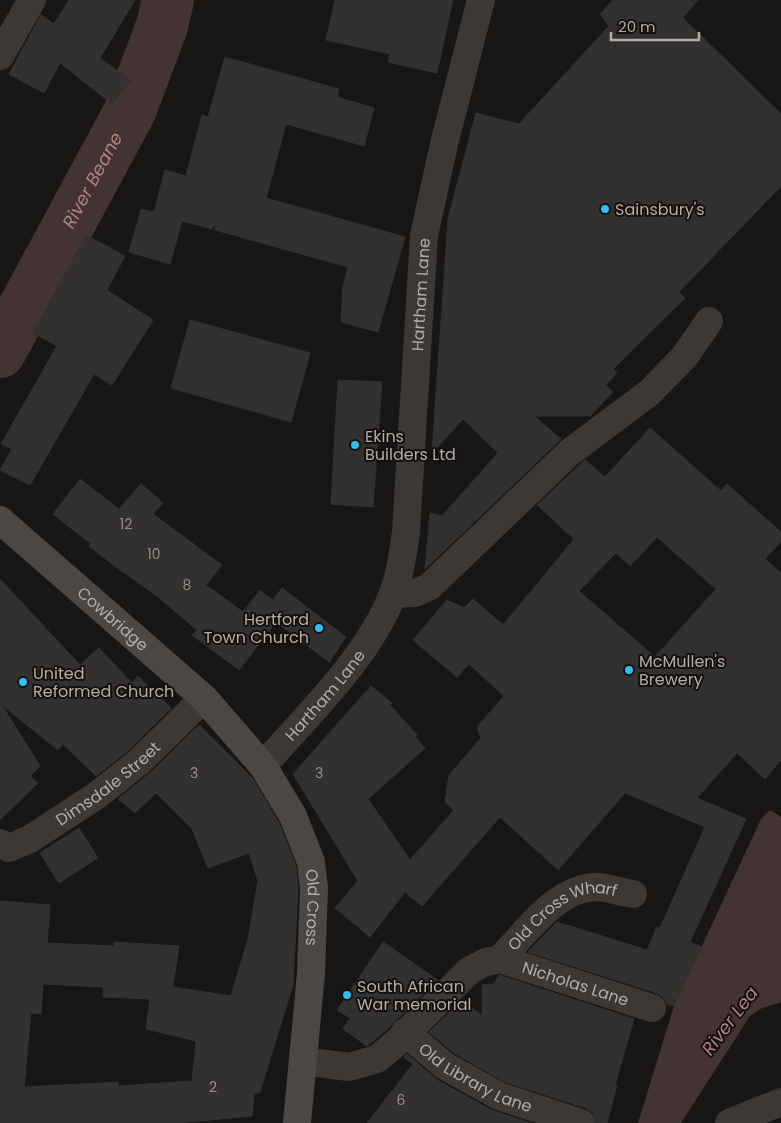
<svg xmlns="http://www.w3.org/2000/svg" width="781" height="1123" viewBox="0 0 781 1123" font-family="Poppins,sans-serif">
	<rect width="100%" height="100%" fill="#171615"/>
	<!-- water -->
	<path fill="#433332" d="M770 810 781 817V1002L760 1009 750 1016 681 1123H638L674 1006 761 819Z"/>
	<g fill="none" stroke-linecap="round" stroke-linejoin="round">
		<!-- river -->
		<path stroke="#433332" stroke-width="52" id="s1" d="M0 352 130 111 162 26 168 0"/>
	</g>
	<!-- building -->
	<path fill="#333130" stroke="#33312f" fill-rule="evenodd" d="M69 0H135L100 58 131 80 112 104 60 63 44 93 9 74 41 15 54 24Z
		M335 0H453L437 73 388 62 390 54 326 40Z
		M613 0H698L683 18 781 114V186L679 292 685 298 613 369 617 373 606 385 613 392 590 416H534L561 439 425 569 430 513 442 516 498 453 463 419 432 453 448 219 476 113 519 124 609 26 600 14Z
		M225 57 339 89 337 97 374 108 364 146 286 124 266 198 405 237 378 332 341 322 343 286 348 267 215 230 217 222 212 229 182 221 170 264 129 252 141 209 154 212 165 170 186 176 202 115 208 117Z
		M86 235 125 256 107 290 153 320 112 385 94 374 30 485 0 470 12 449 1 444 57 346 33 333Z
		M190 320 310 353 291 422 171 388Z
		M338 380 382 382 373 507 331 504Z
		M650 428 721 491 727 484 781 532V541L765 559 781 573V760L765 779 737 753 697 798 746 819 690 942 702 947 674 1006 667 1004 663 997 657 993 528 952 557 922 647 950 657 927 660 928 705 827 625 793 558 870 500 817 422 906 405 892 370 937 335 908 358 881 293 774 371 686 392 703 390 705 417 735 415 737 425 748 368 799 410 860 454 810 445 802 449 775 481 738 477 727 504 696 469 664 457 677 413 640 447 600 464 608 473 599 503 625 574 539 537 505 585 460 605 477ZM657 537 716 589 655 657 579 591 616 553 630 566Z
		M80 479 119 509 141 484 163 503 153 514 222 565 206 585 243 612 260 590 273 600 282 588 346 637 329 662 276 622 239 670 192 635 197 630 158 597 112 564 89 546 91 544 53 514Z
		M0 579 80 665 99 648 132 683 138 676 171 708 129 750 96 776 63 744 58 750 2 705 40 766 30 776 38 783 0 820Z
		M199 725 253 779 279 823 296 866 298 889 293 985 260 1092 254 1093 252 1116 178 1123H0V901L50 905 47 943 114 946V942L179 946 173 987 231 996 248 939 258 881 249 853 208 868 192 829 156 793 135 813 118 799 150 773ZM43 984 103 987V997L150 999 146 1029 196 1041 192 1081 118 1086V1082L24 1087 31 1013 41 1014Z
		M79 828 98 858 59 883 40 853Z
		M383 942 438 980 384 1032 367 1046 343 1029 350 1018 337 1010Z
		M499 975 634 1019 615 1085H617L607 1123H596L593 1113 586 1108 505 1082 454 1053 429 1032 463 999 482 1016V985L494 984Z
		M407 1054 437 1080 491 1110 531 1123H367L413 1064 404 1057Z"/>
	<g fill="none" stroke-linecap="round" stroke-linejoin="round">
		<!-- street -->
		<g stroke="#3c3836" stroke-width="28">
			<path d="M0 56 32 0"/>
			<path d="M393 594 415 593 429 587 570 452 649 393 685 356 709 321"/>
			<path id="s2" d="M263 766C307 715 367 659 392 596 400 576 403 554 406 532L424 236 444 144 481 0"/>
			<path id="s3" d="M0 843 9 848 30 839 96 796 139 762 204 698"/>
			<path id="s4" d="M500 959C526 933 557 886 598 887 609 888 621 892 633 894"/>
			<path id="s5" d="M405 1032 445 1066 499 1096 581 1123"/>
			<path id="s6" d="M303 1061 349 1067 377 1059 395 1044 470 970 486 962 500 959 652 1008"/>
			<path d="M729 1123 781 1102"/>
		</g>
		<!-- secondary -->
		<path stroke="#4b4744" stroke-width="28" id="s7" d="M0 520 204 698 263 766 293 816 311 862 314 888 311 973 297 1123"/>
	</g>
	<!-- markers -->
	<g fill="#33bdf0" stroke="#121110" stroke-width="2">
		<circle cx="605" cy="209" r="5"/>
		<circle cx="355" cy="445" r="5"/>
		<circle cx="319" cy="628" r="5"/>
		<circle cx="629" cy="670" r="5"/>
		<circle cx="23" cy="682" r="5"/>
		<circle cx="347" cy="995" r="5"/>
	</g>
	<g text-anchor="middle" stroke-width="4" stroke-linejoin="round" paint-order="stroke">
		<!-- number labels -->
		<g font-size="14" fill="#968c89">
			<text x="126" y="529">12</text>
			<text x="154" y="559">10</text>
			<text x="187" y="590">8</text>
			<text x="194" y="778">3</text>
			<text x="319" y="778">3</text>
			<text x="213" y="1092">2</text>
			<text x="401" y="1105">6</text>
		</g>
		<!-- poi labels -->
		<g font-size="16" fill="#b7aba7" stroke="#121110" text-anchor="start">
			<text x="615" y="215">Sainsbury's</text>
			<text x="365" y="442">Ekins<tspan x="365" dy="18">Builders Ltd</tspan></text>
			<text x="309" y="625" text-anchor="end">Hertford<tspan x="309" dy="18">Town Church</tspan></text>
			<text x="639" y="667">McMullen's<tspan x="639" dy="18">Brewery</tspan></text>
			<text x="33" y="679">United<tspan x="33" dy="18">Reformed Church</tspan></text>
			<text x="357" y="992">South African<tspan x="357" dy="18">War memorial</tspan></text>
		</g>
		<!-- street labels -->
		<g font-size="16" fill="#b7aba7" stroke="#121110">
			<text dy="6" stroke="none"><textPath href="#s2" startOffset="518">Hartham Lane</textPath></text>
			<text dy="6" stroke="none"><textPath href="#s7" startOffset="150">Cowbridge</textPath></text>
			<text dy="6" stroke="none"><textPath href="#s2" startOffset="94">Hartham Lane</textPath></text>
			<text dy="6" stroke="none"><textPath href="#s3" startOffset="129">Dimsdale Street</textPath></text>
			<text dy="6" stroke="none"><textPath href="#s7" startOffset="514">Old Cross</textPath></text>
			<text dy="6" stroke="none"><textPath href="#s4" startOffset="80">Old Cross Wharf</textPath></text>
			<text dy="6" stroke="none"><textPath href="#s6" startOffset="316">Nicholas Lane</textPath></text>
			<text dy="6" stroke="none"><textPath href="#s5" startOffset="85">Old Library Lane</textPath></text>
		</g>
		<!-- water labels -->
		<g font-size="18" font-style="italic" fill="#b2827e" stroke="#121110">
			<text dy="6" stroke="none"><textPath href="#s1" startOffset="195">River Beane</textPath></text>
			<text transform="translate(730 1021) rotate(-53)" y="6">River Lea</text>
		</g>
	</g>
	<!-- scale -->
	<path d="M611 32v8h88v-8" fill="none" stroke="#b7aba7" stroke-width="2.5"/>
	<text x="618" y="32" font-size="15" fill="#b7aba7" stroke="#121110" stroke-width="4" paint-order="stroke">20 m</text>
</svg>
